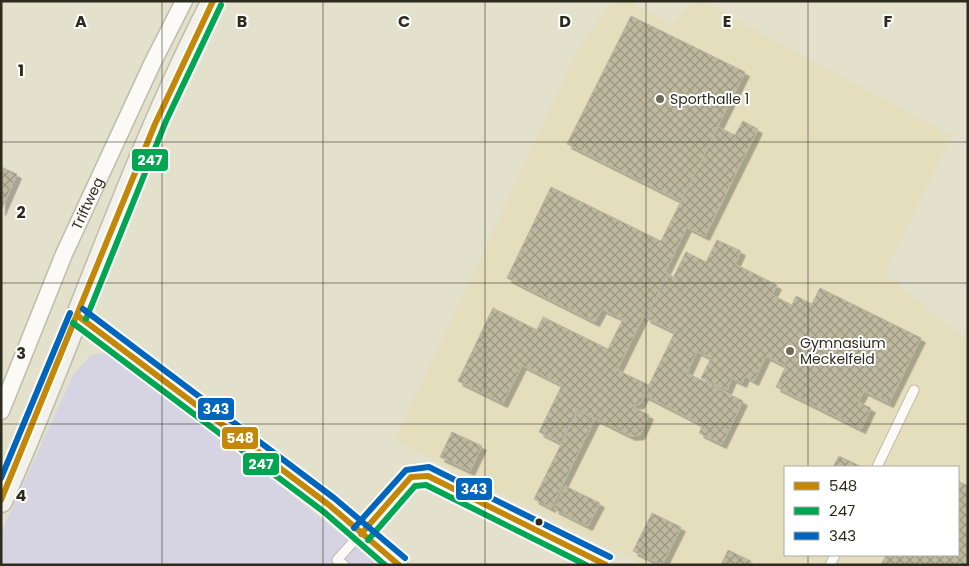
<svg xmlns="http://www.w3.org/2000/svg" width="969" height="566" viewBox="0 0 969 566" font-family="Poppins,sans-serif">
	<defs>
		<pattern id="building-cross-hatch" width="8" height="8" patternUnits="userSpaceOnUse" patternTransform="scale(1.25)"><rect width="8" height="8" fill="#beb99e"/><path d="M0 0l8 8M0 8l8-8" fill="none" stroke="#9b9780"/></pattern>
		<filter id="shadow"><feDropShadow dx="4.5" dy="4.5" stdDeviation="0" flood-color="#0004"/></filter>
	</defs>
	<rect width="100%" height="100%" fill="#e3e0cc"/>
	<!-- built -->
	<path fill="#e4debd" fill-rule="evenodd" d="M613 1H629L672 25 694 1H702L952 136 884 273 968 341V565H645L395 440 579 48ZM785 467H958V555H785Z"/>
	<!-- green -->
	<path fill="#d6d3e2" d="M111 352 119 356 379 565H1V533L73 375 91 355Z"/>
	<!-- building -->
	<path fill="url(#building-cross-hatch)" stroke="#b8b5a6" filter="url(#shadow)" d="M631 16 745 72 681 201 567 144Z
		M743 121 758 129 705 236 687 227 665 272 674 277 667 275 647 316 644 315 617 370 649 385 640 404 634 405 633 407 649 415 640 435 631 436 578 410 561 443 539 432 562 385 522 365 503 403 458 381 493 308 537 330 543 317 608 349 623 319 602 309 595 322 507 278 551 187 661 241 718 127 735 135Z
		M1 167 17 174 1 211Z
		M717 240 741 251 735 264 777 285 772 295 792 305 796 296 812 304 820 288 921 338 889 403 864 391 858 402 871 408 861 429 776 387 786 366 766 356 754 381 745 376 742 383 732 378 727 390 701 378 711 358 697 351 687 373 743 401 722 444 699 433 703 425 644 395 675 332 646 318 667 275 673 278 686 252 706 262Z
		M578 410 595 419 551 508 534 499Z
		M452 432 482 446 470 471 440 457Z
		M839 456 862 467H833Z
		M958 481 968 486V565H881L886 555H958Z
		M565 486 600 503 588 526 554 509Z
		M652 513 681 527 662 565 633 551Z
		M728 550 751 561 749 565H721Z"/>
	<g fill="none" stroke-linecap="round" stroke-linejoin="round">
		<!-- lane casing -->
		<g stroke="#bfbcac" stroke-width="11">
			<path id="lane" d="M877 467 914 390
				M344 565 337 560 411 477 428 476 606 565
				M830 565 835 555"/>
		</g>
		<!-- street casing -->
		<g stroke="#bfbcac" stroke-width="19">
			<g id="street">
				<path d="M78 316 329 505 399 565"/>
				<path id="s1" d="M1 411 64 254 152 64 184 1"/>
			</g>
		</g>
		<!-- secondary casing -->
		<g stroke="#bfbcac" stroke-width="25">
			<path id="secondary" d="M1 501C75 336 130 162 213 1"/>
		</g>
		<!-- lane -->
		<use href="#lane" stroke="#fbfaf7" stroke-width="9"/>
		<!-- street -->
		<use href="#street" stroke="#fbfaf7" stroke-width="16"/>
		<!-- secondary -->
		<use href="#secondary" stroke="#f2f1ea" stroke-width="22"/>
		<!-- bus-1 casing -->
		<g stroke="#fff" stroke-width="10">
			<path id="bus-1" d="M78 316 329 505 399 565
				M1 500 155 124 213 1
				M361 534 411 477 428 476 606 565"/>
		</g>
		<!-- bus-2 casing -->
		<g stroke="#fff" stroke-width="10">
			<path id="bus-2" d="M86 319 166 121 221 5
				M73 323 324 512 385 565
				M368 540 415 486 426 485 586 565"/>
		</g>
		<!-- bus-3 casing -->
		<g stroke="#fff" stroke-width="10">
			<path id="bus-3" d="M83 309 334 498 405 558
				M1 478 70 313
				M354 528 406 470 429 467 610 557"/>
		</g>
		<!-- bus-1 -->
		<use href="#bus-1" stroke="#c48707" stroke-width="6"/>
		<!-- bus-2 -->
		<use href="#bus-2" stroke="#00a651" stroke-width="6"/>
		<!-- bus-3 -->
		<use href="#bus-3" stroke="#0065bd" stroke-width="6"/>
	</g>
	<!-- grid -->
	<path fill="none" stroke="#2d2b1d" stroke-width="1" stroke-opacity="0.55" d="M162 1V565M323 1V565M485 1V565M646 1V565M808 1V467M1 142H968M1 283H968M1 424H968M808 555V565"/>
	<!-- markers -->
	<g fill="#6d6a5a" stroke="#fff" stroke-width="2">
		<circle cx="660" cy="99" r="5"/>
		<circle cx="790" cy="351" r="5"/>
	</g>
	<circle fill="#2d2b1d" stroke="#fff" stroke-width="2" cx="539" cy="522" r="4.5"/>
	<g text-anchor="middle" stroke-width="4" stroke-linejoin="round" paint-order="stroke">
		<!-- poi labels -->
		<g font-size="14" fill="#2d2b1d" stroke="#fff" text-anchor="start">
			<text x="670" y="104">Sporthalle 1</text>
			<text x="800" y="348">Gymnasium<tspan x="800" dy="16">Meckelfeld</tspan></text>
		</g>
		<!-- street labels -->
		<g font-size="14" fill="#2d2b1d" stroke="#fff">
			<text dy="5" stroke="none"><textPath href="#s1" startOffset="225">Triftweg</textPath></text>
		</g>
	</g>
	<g font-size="16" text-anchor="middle" font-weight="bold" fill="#2d2b1d" stroke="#fff" stroke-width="4" stroke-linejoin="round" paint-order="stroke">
		<text x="81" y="27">A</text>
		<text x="242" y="27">B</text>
		<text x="404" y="27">C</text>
		<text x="565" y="27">D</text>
		<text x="727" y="27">E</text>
		<text x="888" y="27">F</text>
		<text x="21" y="76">1</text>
		<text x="21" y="218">2</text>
		<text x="21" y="359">3</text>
		<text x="21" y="501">4</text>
	</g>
	<g stroke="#fff" stroke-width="2">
		<rect x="131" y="148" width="38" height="24" rx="5" fill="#00a651"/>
		<rect x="197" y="397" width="38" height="24" rx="5" fill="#0065bd"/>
		<rect x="221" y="426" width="38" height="24" rx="5" fill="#c48707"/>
		<rect x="242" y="452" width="38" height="24" rx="5" fill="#00a651"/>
		<rect x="455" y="477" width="38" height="24" rx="5" fill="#0065bd"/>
	</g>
	<g font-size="14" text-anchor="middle" font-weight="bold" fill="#fff">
		<text x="150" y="165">247</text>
		<text x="216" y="414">343</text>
		<text x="240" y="443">548</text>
		<text x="261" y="469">247</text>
		<text x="474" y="494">343</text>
	</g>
	<!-- border -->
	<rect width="969" height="566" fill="none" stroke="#2d2b1d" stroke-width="5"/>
	<!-- legend -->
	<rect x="784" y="466" width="175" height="90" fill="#ffffff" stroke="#abaaa5"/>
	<rect x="794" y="482" width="25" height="8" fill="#c48707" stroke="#abaaa5"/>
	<text x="829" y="491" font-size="15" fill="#2d2b1d">548</text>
	<rect x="794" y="507" width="25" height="8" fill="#00a651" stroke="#abaaa5"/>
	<text x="829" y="516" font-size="15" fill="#2d2b1d">247</text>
	<rect x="794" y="532" width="25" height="8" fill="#0065bd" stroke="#abaaa5"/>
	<text x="829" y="541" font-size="15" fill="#2d2b1d">343</text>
</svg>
